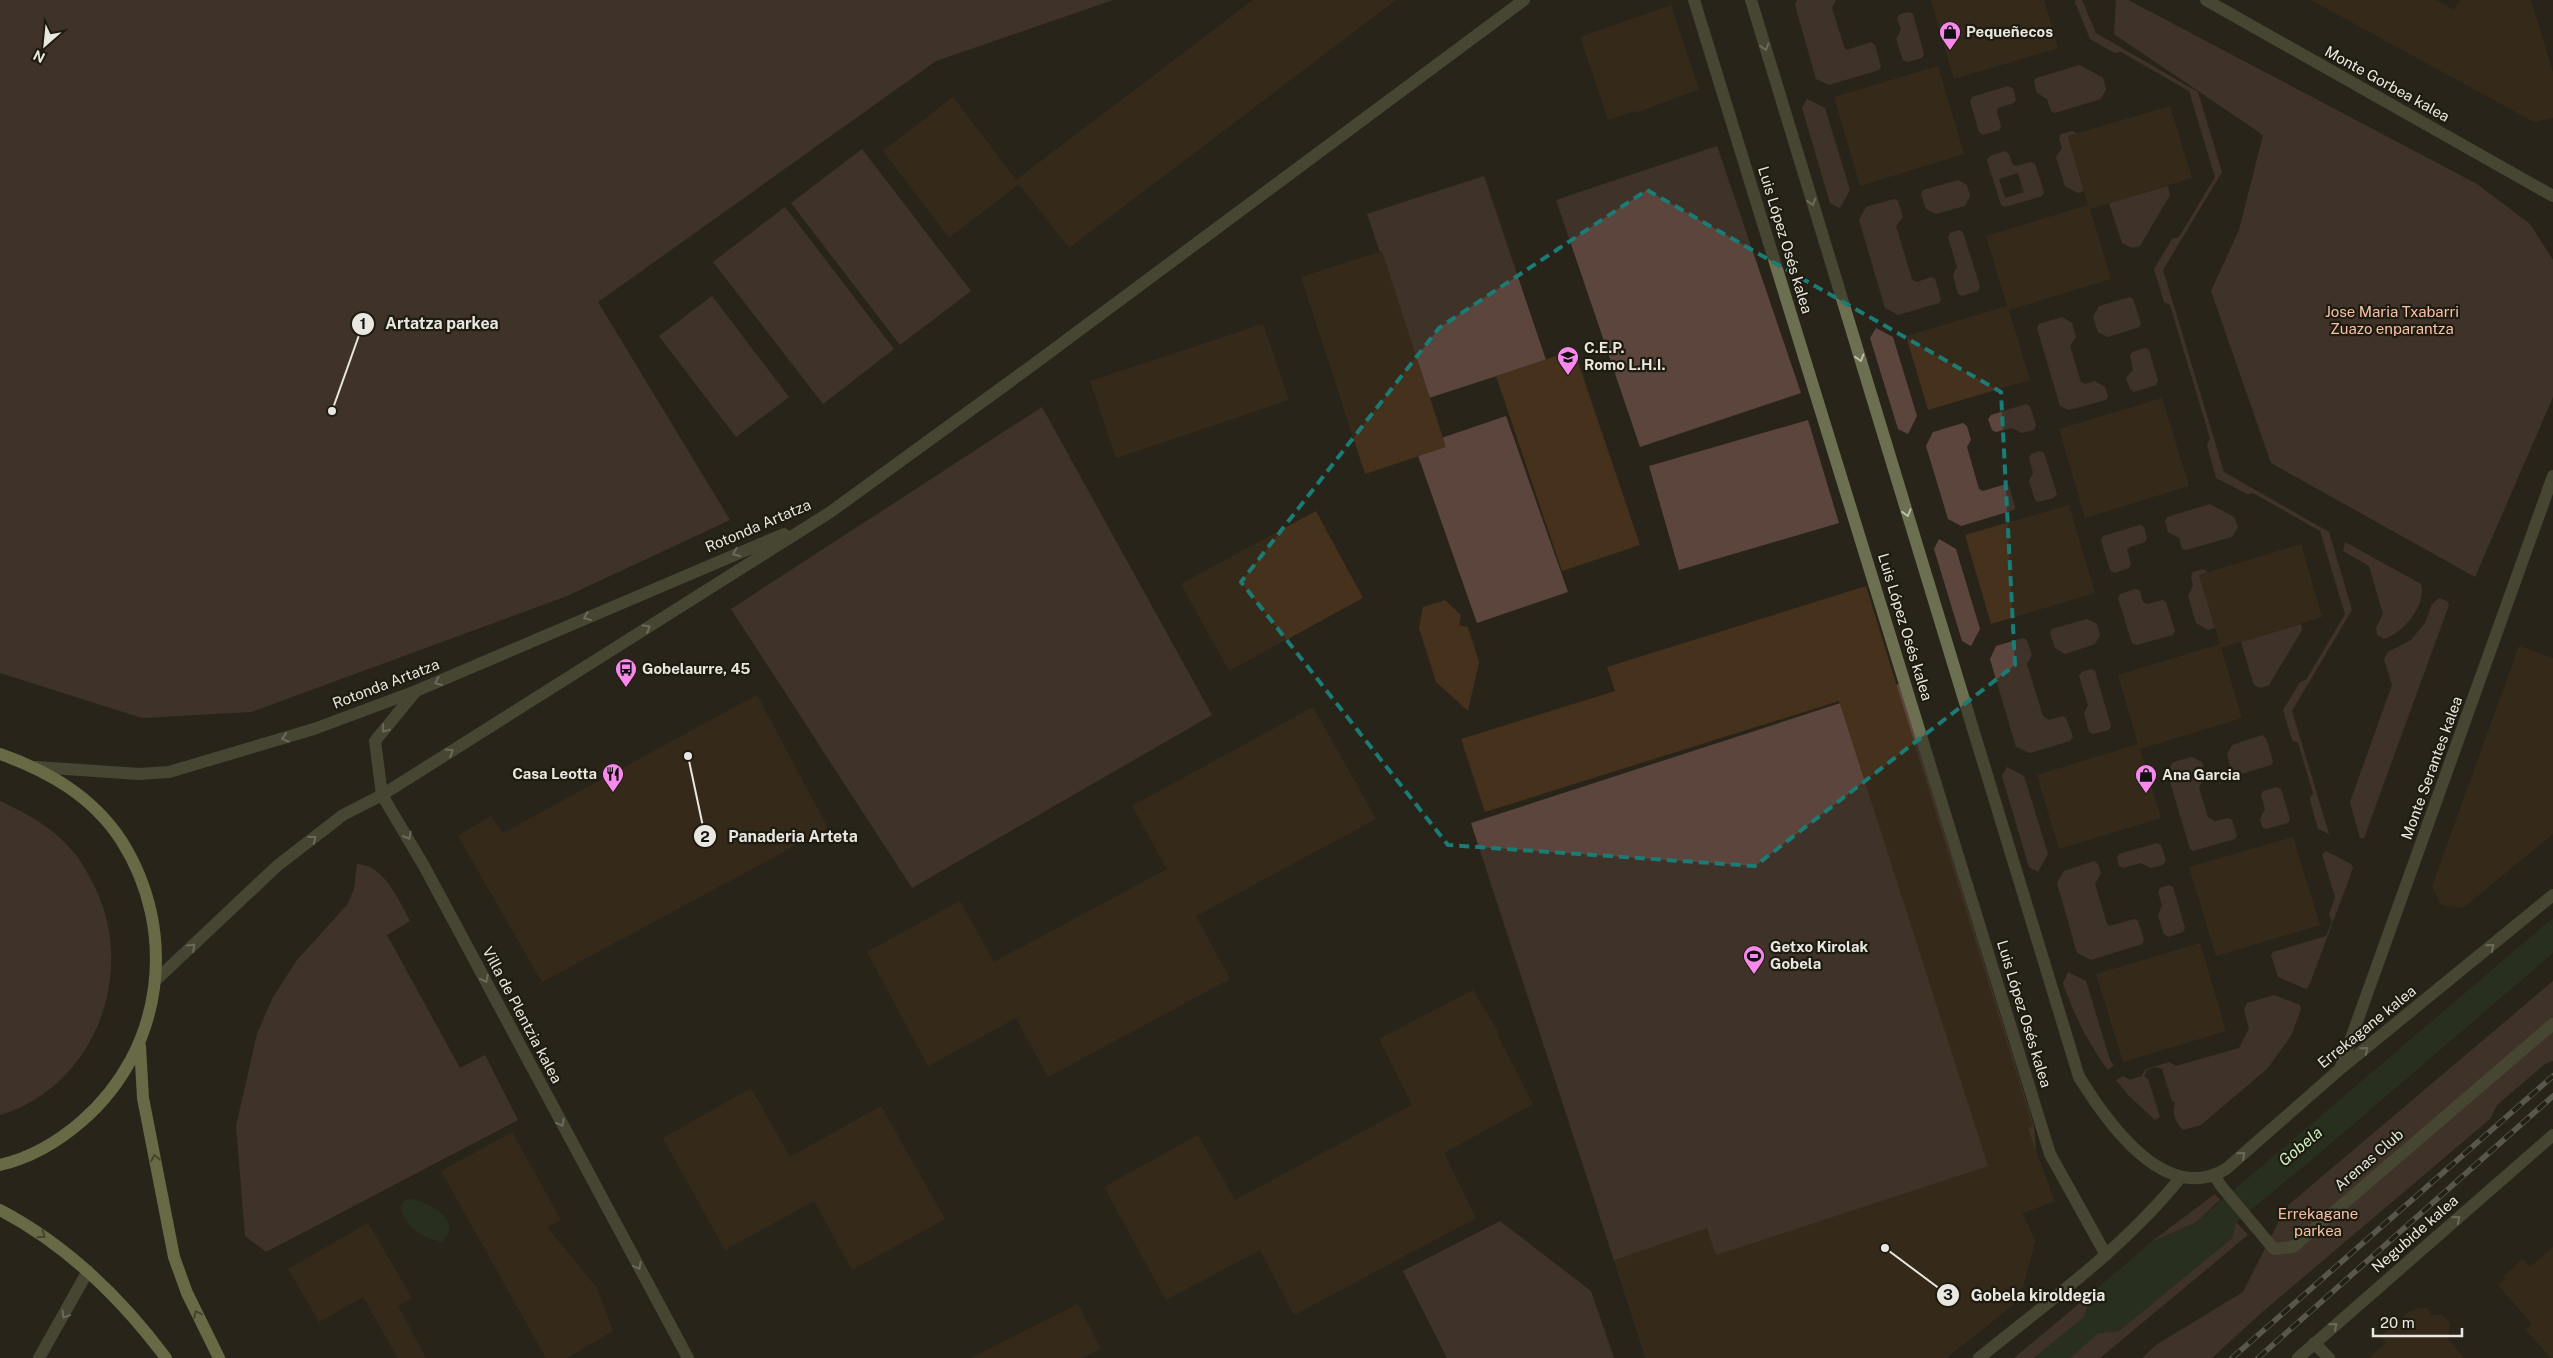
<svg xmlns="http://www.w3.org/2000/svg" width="2553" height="1358" viewBox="0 0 2553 1358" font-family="'Public Sans',sans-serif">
	<rect width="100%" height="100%" fill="#28241a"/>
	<!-- green -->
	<path fill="#5c453c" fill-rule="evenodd" d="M0 0H1113L936 61 598 302 730 520 567 596 251 712 142 718 0 673Z
		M1797 0H1836L1832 8 1844 47 1847 50 1871 42 1875 45 1881 67 1879 70 1829 85 1816 79 1795 5Z
		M2076 0H2082L2096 33 2198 92 2222 172 2163 270 2224 472 2329 532 2352 610 2292 711 2329 834 2318 829 2310 799 2313 793 2298 743 2292 740 2283 710 2300 682 2306 680 2345 614 2320 531 2253 493 2247 494 2216 478 2207 445 2210 438 2170 305 2164 302 2154 269 2172 239 2179 237 2215 177 2189 91 2121 52 2114 53 2090 39 2075 2Z
		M2116 0H2128L2477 184 2530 224 2553 260V397L2475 577 2271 463 2211 291 2239 230 2263 135 2114 34Z
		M1909 12 1913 14 1924 54 1922 58 1907 62 1903 60 1896 39 1901 30 1897 18 1900 14Z
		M2080 65 2103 78 2106 89 2101 99 2055 113 2051 111 2047 99 2037 93 2034 82 2036 78Z
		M2008 86 2013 88 2016 100 2014 103 1998 108 1997 112 2001 126 1999 130 1983 135 1979 132 1970 101 1972 97Z
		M1807 99 1825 108 1850 190 1840 208 1830 203 1802 108Z
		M2072 131 2077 133 2068 137 2084 191 2078 193 2065 186 2056 157 2062 148 2059 138 2061 134Z
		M1717 146 1801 393 1640 447 1556 200Z
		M862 149 971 291 900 345 791 203Z
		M2005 151 2009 154 2012 164 2016 166 2031 162 2035 164 2044 192 2042 196 2005 207 2001 205 1987 160 1990 156ZM2018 173 2024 192 2005 198 1999 179Z
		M1484 176 1546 360 1429 398 1367 214Z
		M1958 180 1967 185 1970 196 1965 206 1936 214 1926 209 1921 194 1923 190Z
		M2168 186 2170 195 2140 246 2132 248 2122 243 2109 203Z
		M1894 199 1898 201 1903 217 1896 226 1912 279 1917 282 1931 277 1935 279 1941 299 1939 303 1898 315 1885 308 1859 220 1866 207Z
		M785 207 894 349 823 404 713 262Z
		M1959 230 1963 232 1980 287 1978 291 1962 296 1958 294 1953 275 1957 267 1948 237 1950 233Z
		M712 296 789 397 736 437 659 336Z
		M2130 297 2133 299 2141 323 2139 327 2108 337 2098 332 2093 317 2099 306Z
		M2062 317 2072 323 2076 337 2070 346 2081 382 2085 384 2095 381 2105 387 2108 396 2106 400 2069 410 2060 406 2037 328 2039 324Z
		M1876 328 1893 337 1917 416 1908 434 1898 429 1870 338Z
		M2145 348 2149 350 2158 381 2156 385 2134 392 2130 389 2126 378 2133 370 2130 356 2132 352Z
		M2026 404 2030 406 2036 425 2034 430 2022 433 2012 428 1996 432 1992 430 1988 419 1991 415Z
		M1042 407 1212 715 912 888 731 609Z
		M1506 416 1568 592 1477 623 1415 447Z
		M1808 420 1839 523 1679 570 1649 466Z
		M1963 423 1967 426 1971 440 1967 447 1979 489 1983 491 2006 484 2009 486 2015 507 2014 510 1961 526 1948 519 1926 446 1933 432Z
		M2040 451 2044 453 2057 494 2054 498 2038 502 2035 500 2029 481 2033 473 2029 458 2031 454Z
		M2210 504 2234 517 2238 527 2232 537 2186 550 2182 549 2179 538 2168 532 2165 521 2167 517Z
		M2140 525 2144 527 2147 538 2145 542 2130 547 2127 550 2131 564 2129 568 2114 573 2110 570 2101 540 2103 536Z
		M1939 539 1956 549 1980 629 1971 646 1962 641 1934 549Z
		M2345 542 2421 584C2427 605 2403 633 2384 639L2377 635 2376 628 2383 614 2369 566 2343 551Z
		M2203 569 2208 572 2199 575 2215 628 2208 630 2196 623 2188 596 2193 585 2191 576 2193 572Z
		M2136 589 2140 591 2143 602 2147 604 2163 600 2166 602 2175 631 2173 635 2136 645 2132 643 2118 598 2120 594Z
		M2439 598 2447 601 2449 605 2364 838H2360L2350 802 2392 685 2384 659 2388 652 2411 640 2425 623 2432 604Z
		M2087 619 2097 624 2100 635 2095 644 2065 654 2055 648 2050 633 2052 629Z
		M2301 624 2302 630 2269 685 2261 688 2254 685 2241 642Z
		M2023 638 2027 640 2032 655 2027 664 2043 716 2049 720 2063 716 2066 718 2073 737 2070 741 2030 753 2016 747 1990 659 1996 646Z
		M2091 669 2095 671 2111 726 2109 730 2093 734 2089 732 2084 713 2088 705 2079 676 2082 672Z
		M1899 684 2034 1126 2036 1151 2054 1201 2022 1213 2035 1241 2019 1300 1946 1358H1646L1471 823Z
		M2262 735 2266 738 2273 761 2271 765 2241 774 2231 769 2227 754 2232 745Z
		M2192 757 2202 762 2205 775 2199 788 2208 817 2215 821 2228 818 2232 820 2237 835 2235 839 2193 851 2190 849 2167 772 2173 762Z
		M2007 767 2024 776 2048 854 2038 872 2029 867 2002 776Z
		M2277 787 2281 789 2290 819 2288 823 2266 829 2262 827 2260 819 2265 809 2261 795 2263 791Z
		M0 801C31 816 54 828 76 855 82 862 86 871 90 878 140 965 98 1086 0 1115Z
		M2157 843 2161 845 2166 860 2163 865 2151 868 2141 863 2123 868 2119 866 2117 858 2119 854Z
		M2326 851 2351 864 2353 868 2309 986 2306 989 2278 977 2271 955 2273 952 2326 936 2332 922 2329 914 2335 897 2322 854Z
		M2094 861 2098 864 2101 873 2095 884 2107 924 2110 926 2134 919 2138 921 2144 940 2142 944 2091 960 2077 953 2057 883 2064 871Z
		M357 864C384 865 399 900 410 921L387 935 460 1068 485 1055 518 1120 266 1252 245 1236 236 1126 257 1034 272 999 297 960 347 905 354 889Z
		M2169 885 2173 887 2185 928 2183 932 2168 937 2164 934 2158 916 2162 905 2158 892 2160 888Z
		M2068 972 2086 981 2110 1060 2114 1065 2108 1070C2088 1043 2074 1015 2063 983Z
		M2553 981V1061L2545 1064 2497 1105 2490 1119 2260 1314 2212 1358H2142L2156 1345 2243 1292 2286 1207Z
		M2274 995 2300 1005 2301 1009 2291 1036 2267 1069 2201 1125 2183 1130C2176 1123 2171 1113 2175 1103L2172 1101 2162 1069 2155 1067 2147 1070 2144 1076 2148 1079 2160 1117 2155 1120 2128 1095 2116 1080 2123 1076 2130 1080 2141 1076 2146 1069 2169 1062 2176 1066 2239 1048 2249 1028 2244 1010 2247 1003Z
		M2215 1194 2220 1200 2195 1223 2151 1242Z
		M1500 1221 1591 1291 1614 1358H1447L1403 1271Z
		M2236 1222 2248 1235 2100 1358H2070L2098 1333 2119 1331 2232 1238Z
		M2092 1293 2084 1317 2034 1358H2014Z"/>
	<!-- water -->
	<path fill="#2b3c26" d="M2553 918V953L2315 1157 2236 1222 2232 1238 2119 1331 2098 1333 2070 1358H2034L2084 1317 2092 1293 2151 1242 2195 1223Z
		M413 1199C433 1205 463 1220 442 1242 419 1236 408 1229 400 1207L405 1200Z"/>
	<!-- building -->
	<path fill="#45311c" d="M1253 0H1396L1069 248 1019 184 949 238 883 151 953 97 1016 180Z
		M1931 0H2044L2058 48 1954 79Z
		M2311 0H2436L2454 10 2460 0H2531L2553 72V118L2534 122Z
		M1671 5 1699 89 1636 113 1635 111 1608 120 1580 37Z
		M1938 66 1964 154 1860 186 1834 97Z
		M2170 106 2192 178 2090 209 2111 279 2009 310 2030 380 1928 410 1906 336 2007 306 1986 236 2088 205 2068 136Z
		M1382 251 1446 447 1365 474 1301 277Z
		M1263 324 1289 400 1116 458 1090 381Z
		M1574 350 1640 545 1562 571 1496 376Z
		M2162 398 2189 486 2085 518 2059 429Z
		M2069 505 2095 593 1991 624 1965 535Z
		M1316 511 1363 598 1229 671 1181 584Z
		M2301 544 2322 617 2221 648 2242 718 2140 749 2161 818 2059 849 2037 775 2138 744 2118 675 2220 644 2199 575Z
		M1866 586 2033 1127 2028 1128 2054 1201 2022 1213 2035 1241 2019 1300 1946 1358H1646L1614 1260 1707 1228 1716 1255 1988 1166 1839 701 1485 812 1461 739 1615 691 1607 667Z
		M1445 600 1461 615 1459 625 1468 627 1479 662 1468 711 1436 682 1419 628 1423 607Z
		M2519 646 2553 658V834L2463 908 2441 905 2432 886Z
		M757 695 828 828 542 982 458 836 491 816 503 833Z
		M1313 707 1376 819 1196 916 1230 979 1048 1077 1016 1018 928 1066 867 952 960 901 994 962 1167 869 1132 806Z
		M2293 837 2320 925 2216 956 2189 867Z
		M2200 943 2226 1031 2123 1062 2096 974Z
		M1473 990 1499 1033 1497 1034 1533 1104 1444 1153 1476 1218 1294 1315 1260 1250 1166 1300 1104 1187 1198 1135 1235 1200 1412 1105 1379 1039Z
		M751 1088 790 1157 881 1106 945 1219 852 1270 814 1201 725 1250 663 1138Z
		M512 1132 561 1220 547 1227 597 1288 613 1331 567 1358H546L441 1171Z
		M368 1223 412 1298 398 1306 426 1358H398L363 1297 319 1322 288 1269Z
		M2553 1247V1358H2551L2526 1330 2532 1324 2498 1285 2505 1279 2503 1277 2522 1259 2530 1267Z
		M1078 1304 1101 1349 1082 1358H971Z
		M2417 1308H2427L2432 1315H2442L2450 1323 2448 1339 2464 1358H2369L2386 1343 2381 1336 2411 1310 2412 1312Z"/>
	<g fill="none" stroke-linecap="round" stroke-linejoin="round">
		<!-- minor -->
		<path stroke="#6c7051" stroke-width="12" d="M1694 0 2050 1154 2106 1255
			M1751 0 2079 1077C2107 1122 2165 1206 2226 1169L2340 1069 2553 895
			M2206 0 2553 196
			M416 691 375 741 382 795 424 866 688 1358
			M37 767 139 774 169 772 314 729 416 691 784 534
			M156 980 277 866 343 815 382 795 829 513 1030 367 1524 0
			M2340 1069 2553 476
			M2215 1176 2221 1186 2274 1249 2293 1247 2553 1024
			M2314 1343 2329 1358
			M39 1358 88 1271
			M1979 1358C2049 1301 2124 1248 2181 1177
			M2298 1358 2553 1135"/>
		<!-- major -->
		<path stroke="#b5bd7b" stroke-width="12" d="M0 754C48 771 92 796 121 840 179 931 164 1050 82 1121 59 1141 30 1158 0 1165
			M140 1046 143 1098 174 1257 187 1293 219 1358
			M0 1210C67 1245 121 1298 166 1358"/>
		<!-- rail casing -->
		<g stroke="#96938b" stroke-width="5.5">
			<path id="rail" d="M2232 1358 2553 1076
				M2258 1358 2553 1096"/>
		</g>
		<!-- rail -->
		<use href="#rail" stroke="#1e1b10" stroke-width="4" stroke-dasharray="11" stroke-linecap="butt"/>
	</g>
	<!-- one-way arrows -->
	<defs><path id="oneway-chevron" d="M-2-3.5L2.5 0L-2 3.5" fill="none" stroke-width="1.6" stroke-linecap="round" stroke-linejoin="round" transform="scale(1.25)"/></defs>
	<g stroke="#bdbdae">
		<use href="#oneway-chevron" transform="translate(1765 47) rotate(73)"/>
		<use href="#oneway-chevron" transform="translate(1812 202) rotate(73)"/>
		<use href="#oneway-chevron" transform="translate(1860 358) rotate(73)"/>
		<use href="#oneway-chevron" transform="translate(1907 513) rotate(73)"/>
		<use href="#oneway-chevron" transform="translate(736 553) rotate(157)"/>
		<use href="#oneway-chevron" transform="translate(587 617) rotate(157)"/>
		<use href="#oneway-chevron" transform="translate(647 628) rotate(-32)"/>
		<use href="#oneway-chevron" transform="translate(438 682) rotate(157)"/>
		<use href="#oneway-chevron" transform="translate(385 729) rotate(129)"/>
		<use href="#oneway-chevron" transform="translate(285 738) rotate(164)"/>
		<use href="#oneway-chevron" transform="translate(450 752) rotate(-32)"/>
		<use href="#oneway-chevron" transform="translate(408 836) rotate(60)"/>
		<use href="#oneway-chevron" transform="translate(313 839) rotate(-38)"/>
		<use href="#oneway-chevron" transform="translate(192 947) rotate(-43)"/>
		<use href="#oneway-chevron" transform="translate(2491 947) rotate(-39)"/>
		<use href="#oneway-chevron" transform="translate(485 979) rotate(62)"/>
		<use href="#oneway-chevron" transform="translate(2365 1050) rotate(-39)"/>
		<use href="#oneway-chevron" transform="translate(561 1123) rotate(62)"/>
		<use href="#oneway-chevron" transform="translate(2242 1155) rotate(-41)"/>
		<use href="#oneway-chevron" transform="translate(2457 1219) rotate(-41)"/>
		<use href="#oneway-chevron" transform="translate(638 1266) rotate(62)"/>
		<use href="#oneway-chevron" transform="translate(65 1315) rotate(121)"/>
		<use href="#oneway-chevron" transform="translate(2334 1326) rotate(-41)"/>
	</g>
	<g stroke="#6a6c46">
		<use href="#oneway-chevron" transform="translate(155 1158) rotate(-101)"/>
		<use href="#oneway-chevron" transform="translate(42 1235) rotate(34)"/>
		<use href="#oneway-chevron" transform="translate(197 1314) rotate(-115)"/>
	</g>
	<!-- marked area -->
	<path d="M0 0H2553V1358H0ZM1647 190 2001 392 2015 665 1755 866 1448 845 1241 582 1439 328Z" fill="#28241a" fill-opacity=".55" fill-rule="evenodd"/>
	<path fill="none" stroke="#1a7c74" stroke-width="4" stroke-dasharray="10 6" stroke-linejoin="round" d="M1647 190 2001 392 2015 665 1755 866 1448 845 1241 582 1439 328Z"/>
	<!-- icons -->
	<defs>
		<g id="shop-pin" transform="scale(1.125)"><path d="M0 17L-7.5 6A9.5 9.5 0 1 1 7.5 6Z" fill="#f888eb" stroke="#1e1b10"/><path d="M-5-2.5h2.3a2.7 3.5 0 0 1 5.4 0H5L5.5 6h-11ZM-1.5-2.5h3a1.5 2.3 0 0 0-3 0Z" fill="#111"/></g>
		<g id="school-pin" transform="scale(1.125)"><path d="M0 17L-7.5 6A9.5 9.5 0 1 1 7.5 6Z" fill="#f888eb" stroke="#1e1b10"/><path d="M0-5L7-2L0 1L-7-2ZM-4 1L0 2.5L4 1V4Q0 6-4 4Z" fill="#111"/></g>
		<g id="bus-pin" transform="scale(1.125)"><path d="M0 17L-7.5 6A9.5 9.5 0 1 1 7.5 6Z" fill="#f888eb" stroke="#1e1b10"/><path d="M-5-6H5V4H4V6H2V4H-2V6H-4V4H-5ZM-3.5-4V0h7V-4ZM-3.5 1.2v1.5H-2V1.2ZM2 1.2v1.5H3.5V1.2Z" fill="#111"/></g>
		<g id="restaurant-pin" transform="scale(1.125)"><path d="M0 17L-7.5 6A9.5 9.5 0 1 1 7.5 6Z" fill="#f888eb" stroke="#1e1b10"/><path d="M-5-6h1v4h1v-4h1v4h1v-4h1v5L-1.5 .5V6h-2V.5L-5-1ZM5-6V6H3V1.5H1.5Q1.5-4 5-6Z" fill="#111"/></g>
		<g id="stadium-pin" transform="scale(1.125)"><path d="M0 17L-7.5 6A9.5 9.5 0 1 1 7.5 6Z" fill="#f888eb" stroke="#1e1b10"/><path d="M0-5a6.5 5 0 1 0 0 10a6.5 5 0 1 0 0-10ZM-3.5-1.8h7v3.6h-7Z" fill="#111"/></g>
	</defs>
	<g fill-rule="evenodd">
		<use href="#shop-pin" x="1950" y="32"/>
		<use href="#school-pin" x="1568" y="357"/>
		<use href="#bus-pin" x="626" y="669"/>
		<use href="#restaurant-pin" x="613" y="774"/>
		<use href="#shop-pin" x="2146" y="775"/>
		<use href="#stadium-pin" x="1754" y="956"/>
	</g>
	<g text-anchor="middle" stroke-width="4.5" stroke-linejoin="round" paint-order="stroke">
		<!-- poi labels -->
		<g font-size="15" font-weight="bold" fill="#e9e7e0" stroke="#1e1b10" text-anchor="start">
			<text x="1966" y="37">Pequeñecos</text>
			<text x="1584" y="353">C.E.P.<tspan x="1584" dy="17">Romo L.H.I.</tspan></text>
			<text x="642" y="674">Gobelaurre, 45</text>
			<text x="597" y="779" text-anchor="end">Casa Leotta</text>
			<text x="2162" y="780">Ana Garcia</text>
			<text x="1770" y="952">Getxo Kirolak<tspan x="1770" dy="17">Gobela</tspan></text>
		</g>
		<!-- street labels -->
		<g font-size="15" fill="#e9e7e0" stroke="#1e1b10">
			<text transform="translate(2387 84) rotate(29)" y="5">Monte Gorbea kalea</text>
			<text transform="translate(1785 240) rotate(73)" y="5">Luis López Osés kalea</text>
			<text transform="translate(758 526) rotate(-23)" y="5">Rotonda Artatza</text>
			<text transform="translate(1905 627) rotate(73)" y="5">Luis López Osés kalea</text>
			<text transform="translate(386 684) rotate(-21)" y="5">Rotonda Artatza</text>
			<text transform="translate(2432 768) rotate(-70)" y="5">Monte Serantes kalea</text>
			<text transform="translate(2024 1014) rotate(73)" y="5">Luis López Osés kalea</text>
			<text transform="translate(522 1015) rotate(62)" y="5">Villa de Plentzia kalea</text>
			<text transform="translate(2367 1027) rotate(-39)" y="5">Errekagane kalea</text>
			<text transform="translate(2369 1160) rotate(-41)" y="5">Arenas Club</text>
			<text transform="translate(2415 1234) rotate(-41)" y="5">Negubide kalea</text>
		</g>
		<!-- park labels -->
		<g font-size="15" fill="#f9c0a8" stroke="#1e1b10">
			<text x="2392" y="317">Jose Maria Txabarri<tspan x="2392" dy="17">Zuazo enparantza</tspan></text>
			<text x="2318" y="1219">Errekagane<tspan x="2318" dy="17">parkea</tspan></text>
		</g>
		<!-- water labels -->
		<g font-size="16" font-style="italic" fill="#caeebe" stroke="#1e1b10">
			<text transform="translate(2300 1146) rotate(-40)" y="6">Gobela</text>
		</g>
	</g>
	<!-- callouts -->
	<path fill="none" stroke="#e9e7e0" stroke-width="2" d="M332 411L363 324M688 756L705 836M1885 1248L1948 1295"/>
	<g fill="#e9e7e0" stroke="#1e1b10" stroke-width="2">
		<circle cx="332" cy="411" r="5"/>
		<circle cx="688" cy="756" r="5"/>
		<circle cx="1885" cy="1248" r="5"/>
		<circle cx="363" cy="324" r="12"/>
		<circle cx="705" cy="836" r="12"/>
		<circle cx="1948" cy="1295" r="12"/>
	</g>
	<g font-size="15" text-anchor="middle" font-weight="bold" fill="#111">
		<text x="363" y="329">1</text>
		<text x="705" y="842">2</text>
		<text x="1948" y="1300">3</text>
	</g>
	<g font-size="16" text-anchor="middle" font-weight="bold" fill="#e9e7e0" stroke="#1e1b10" stroke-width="4.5" stroke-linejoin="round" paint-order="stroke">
		<text x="442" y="329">Artatza parkea</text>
		<text x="793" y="842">Panaderia Arteta</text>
		<text x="2038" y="1301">Gobela kiroldegia</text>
	</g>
	<!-- north arrow -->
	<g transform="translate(45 45) rotate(207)" stroke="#1e1b10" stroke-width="4" paint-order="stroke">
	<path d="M0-4L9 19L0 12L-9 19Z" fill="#e9e7e0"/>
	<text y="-8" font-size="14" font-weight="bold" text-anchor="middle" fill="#e9e7e0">N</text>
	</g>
	<!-- scale -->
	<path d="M2373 1328v8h89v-8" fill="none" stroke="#e9e7e0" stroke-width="2.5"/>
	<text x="2380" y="1328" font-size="15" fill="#e9e7e0" stroke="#1e1b10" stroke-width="4" paint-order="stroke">20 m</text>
</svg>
